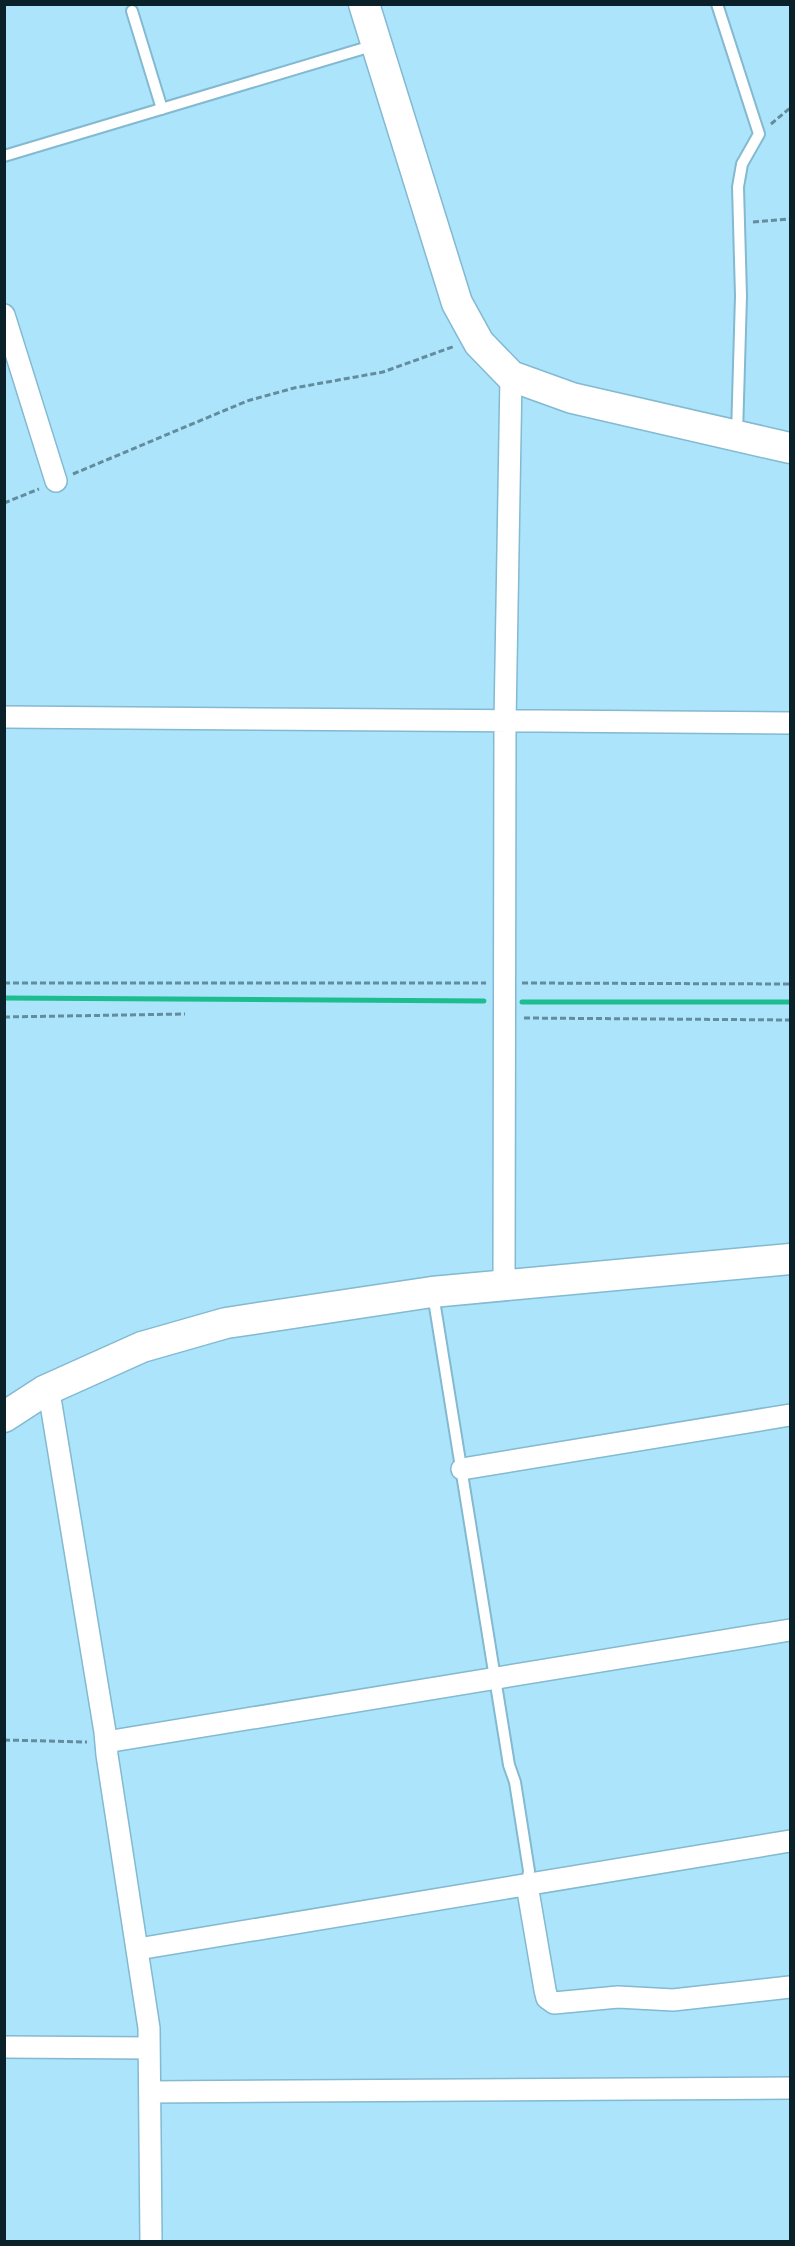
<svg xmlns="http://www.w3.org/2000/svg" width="795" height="2246" viewBox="0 0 795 2246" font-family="'Varela Round',sans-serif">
	<rect width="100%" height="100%" fill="#ace4fc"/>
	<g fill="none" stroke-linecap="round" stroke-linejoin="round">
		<!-- stream -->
		<path stroke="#1dbd90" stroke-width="5" d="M4 998 484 1001
			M522 1002H790"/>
		<!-- lane casing -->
		<g stroke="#83b9d1" stroke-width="14">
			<path id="lane" d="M717 4 759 134 742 164 738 187 741 296 737 434
				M132 11 162 109
				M4 156 375 45
				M433 1294 509 1765 515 1782 529 1871 527 1885"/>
		</g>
		<!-- street casing -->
		<g stroke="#83b9d1" stroke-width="24">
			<path id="street" d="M4 315 56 481
				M4 717 790 723
				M504 1286 505 722 511 376
				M44 1391 51 1404 105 1732 107 1755 149 2028 151 2242
				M462 1469 790 1415
				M106 1742 790 1630
				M527 1885 545 1990 547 1998 554 2003 618 1997 673 2000 790 1987
				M138 1949 790 1841
				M4 2047 149 2048
				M150 2092 790 2088"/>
		</g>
		<!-- secondary casing -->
		<g stroke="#83b9d1" stroke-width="33">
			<path id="secondary" d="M364 4 457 303 479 343 511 376 572 398 790 448
				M4 1417 44 1391 142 1347 226 1323 432 1292 790 1259"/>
		</g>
		<!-- path -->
		<path stroke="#638c9d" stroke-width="3" stroke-dasharray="6 3" stroke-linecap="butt" d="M771 124 790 108
			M753 222 790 219
			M73 474 247 401 294 388 383 372 455 346
			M4 503 39 489
			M4 983H486
			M522 983 790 984
			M4 1017 185 1014
			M524 1018 790 1020
			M4 1740 87 1742"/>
		<!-- lane -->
		<use href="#lane" stroke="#fff" stroke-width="10"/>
		<!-- street -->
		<use href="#street" stroke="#fff" stroke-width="21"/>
		<!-- secondary -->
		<use href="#secondary" stroke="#fff" stroke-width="30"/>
	</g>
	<!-- border -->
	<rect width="795" height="2246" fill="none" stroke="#0b212a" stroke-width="12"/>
</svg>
